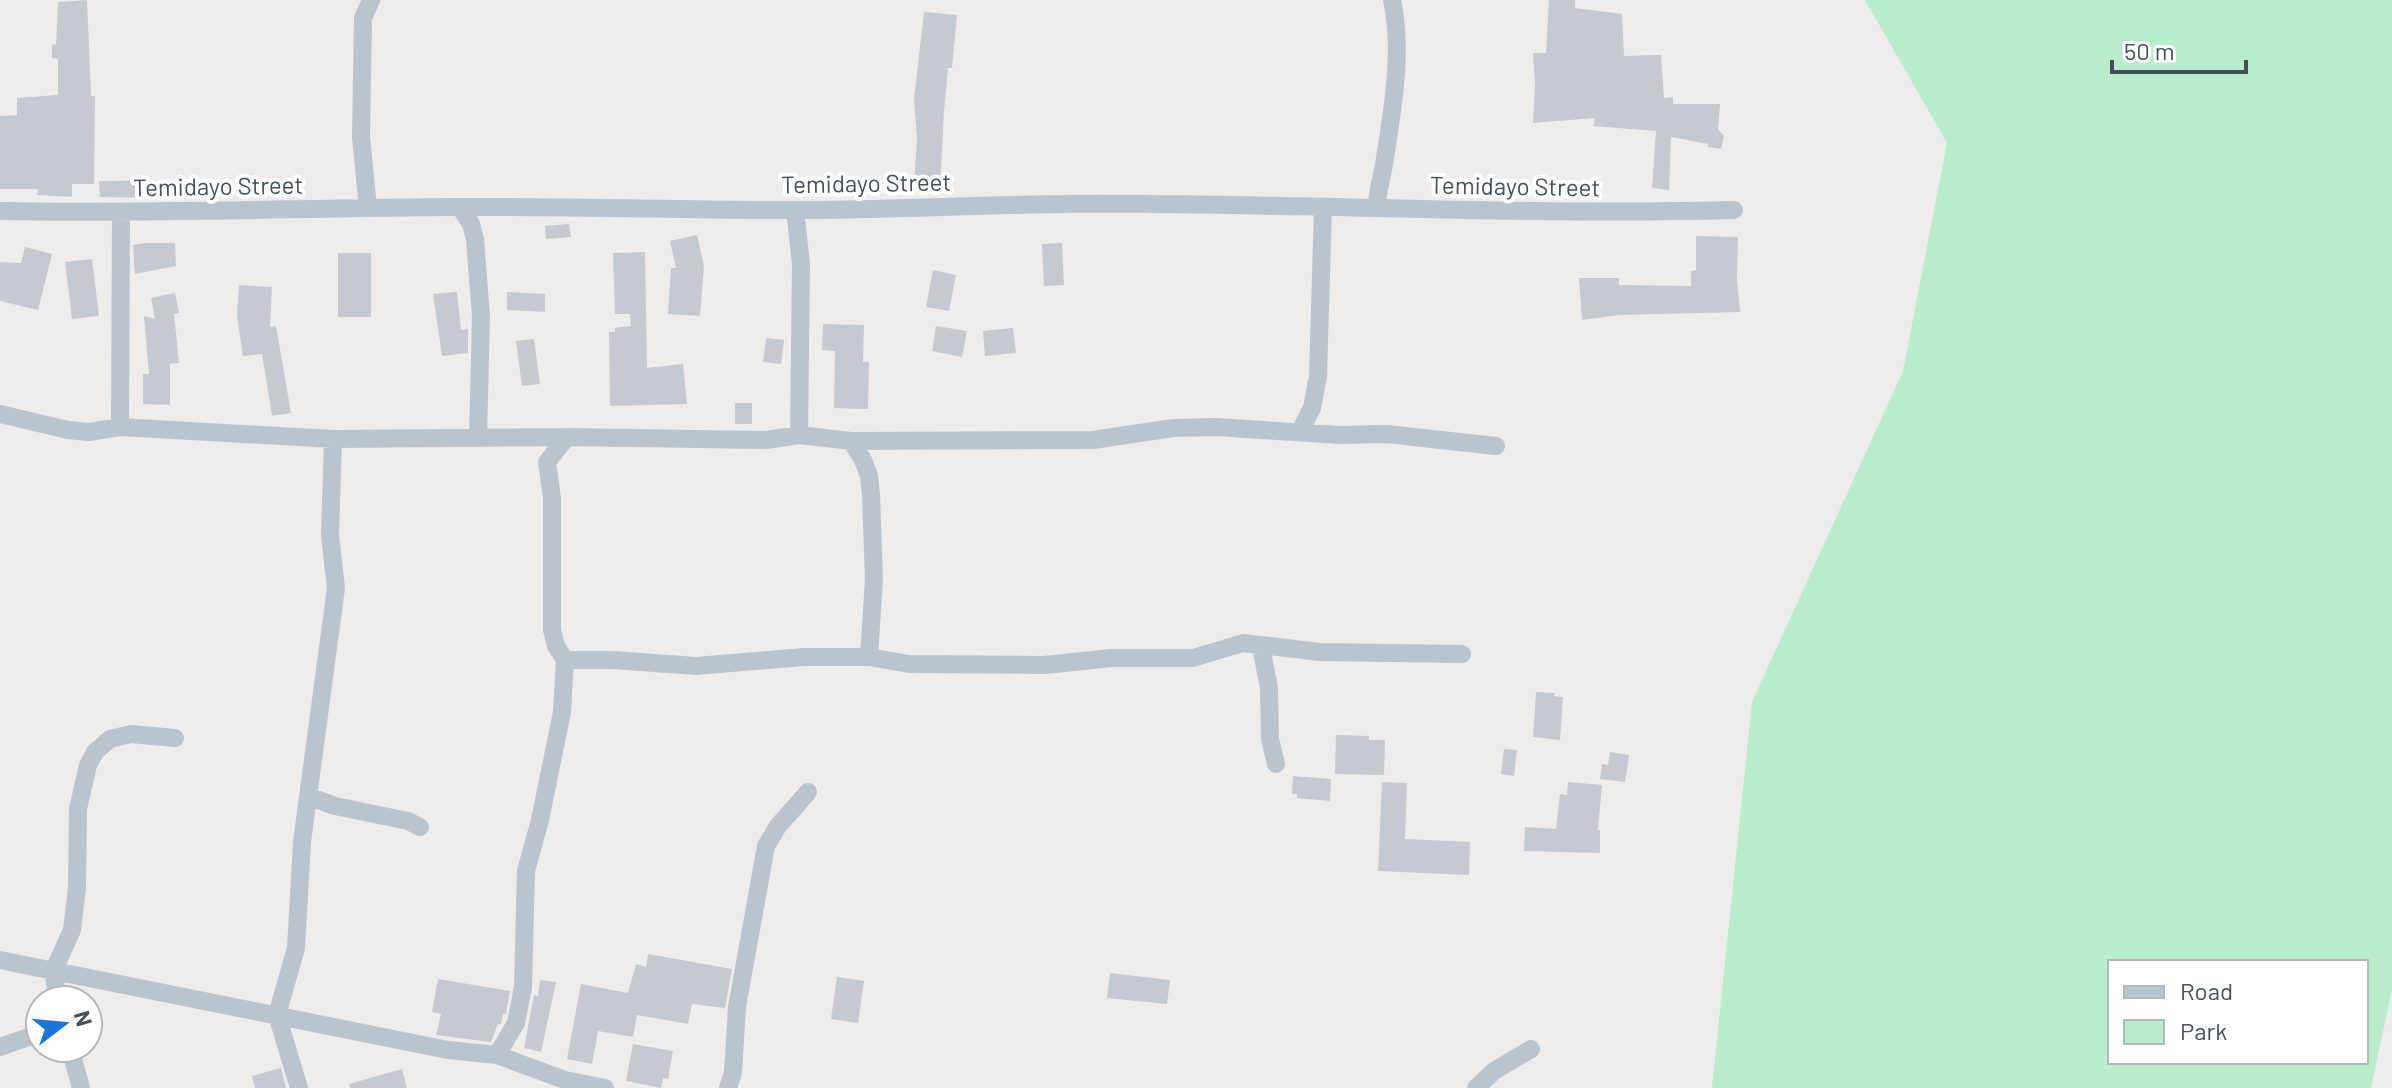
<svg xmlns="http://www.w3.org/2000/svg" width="2392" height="1088" viewBox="0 0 2392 1088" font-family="Barlow,sans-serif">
	<rect width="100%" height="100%" fill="#efecec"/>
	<!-- green -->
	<path fill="#baedcc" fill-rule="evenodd" d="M1865 0H2392V989L2371 1088H1712L1752 702 1903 371 1947 143ZM2110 962H2366V1062H2110Z"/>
	<!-- building -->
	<path fill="#c6c9cf" d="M87 0 91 96H95L94 184H72V197L37 195 38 189H0V116L17 115V98L58 95V59L52 58V44L56 45 58 2Z
		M1549 0H1575V8L1622 14 1624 56 1661 55 1664 98 1673 97V104H1720L1718 129 1724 136 1721 149 1708 147V144L1671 137 1669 190 1652 188 1656 131 1593 126 1595 118 1533 123 1535 85 1533 53H1546Z
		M924 12 957 15 952 68H948L944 112 940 186 914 184 917 139 914 99Z
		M206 180 209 190 207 199 100 197 99 181Z
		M569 224 571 237 546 239 545 226Z
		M697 235 704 266 700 316 668 314 671 268H676L670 241Z
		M1696 236 1738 237 1737 279 1740 312 1619 315 1582 320 1579 278H1619V285L1691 286V271L1696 270Z
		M145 243H175L176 266 135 274 133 245Z
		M1062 243 1064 285 1044 286 1042 244Z
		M25 247 52 254 38 310 0 301V262L21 263Z
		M645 252 647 368 683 364 687 404 610 406 609 332H615V328L631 326 630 314H615L613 253Z
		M338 253H371V317H338Z
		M92 259 99 316 72 319 65 262Z
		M933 270 956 275 949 311 926 307Z
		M239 285 272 287 270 327 276 326 291 413 272 416 262 354 243 356 237 316Z
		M457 292 461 330 468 329V353L442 356 433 294Z
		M507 292 545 294V312L507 310Z
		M175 293 179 313 174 314 179 363 170 364V405L143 404V374H149L144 316 155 319 151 298Z
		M823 324 864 325 863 362H869L868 409 834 408 835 351 822 350Z
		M936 326 967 331 962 357 932 351Z
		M1013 328 1016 353 985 356 983 331Z
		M766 338 784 340 781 364 763 362Z
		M534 339 540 384 522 386 516 341Z
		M735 403H752V424H735Z
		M1536 692 1555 693 1554 696 1563 697 1560 740 1533 737Z
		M1336 735 1369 736V740H1385L1384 775 1335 774Z
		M1504 749 1517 750 1514 776 1501 774Z
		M1610 752 1629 755 1625 782 1600 779 1602 764 1608 765Z
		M1293 776 1331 779 1330 801 1297 798V794H1292Z
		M1382 782 1407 783 1405 839 1470 842 1469 875 1378 871Z
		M1568 782 1602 785 1598 830H1600V853L1524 851 1525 827 1556 829 1560 794 1567 795Z
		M648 954 732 969 725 1008 692 1004 688 1024 637 1015 633 1037 598 1031 592 1064 567 1059 581 984 628 993 636 964 646 967Z
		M1110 973 1170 980 1167 1004 1107 998Z
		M837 977 864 981 858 1023 831 1019Z
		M438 979 510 991 506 1014H503L501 1024H498L491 1042 436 1035 441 1014 432 1012Z
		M540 980 556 982 541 1052 524 1048 534 995 538 996Z
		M633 1044 673 1051 668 1079 663 1078 661 1088 626 1081Z
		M281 1068 286 1088H255L252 1076Z
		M402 1069 407 1088H350L349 1084Z"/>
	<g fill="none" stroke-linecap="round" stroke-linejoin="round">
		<!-- minor -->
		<path stroke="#bac4cc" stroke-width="18" d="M460 207 471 224 475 239 481 316 478 438
			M1377 207C1377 190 1383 175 1385 158 1393 107 1403 50 1392 0
			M368 208 361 137 363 18 371 0
			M795 210 801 264 799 435
			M0 211C151 214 302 208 453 207 566 206 680 210 793 210 883 210 973 205 1063 204 1287 202 1510 216 1734 210
			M0 414 68 430 89 432 120 427 333 439 567 437 766 440 799 435 851 441 1093 440 1173 428 1216 427 1340 435 1387 434 1496 446
			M120 427 121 213
			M1300 431 1312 408 1318 376 1323 207
			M851 441 863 460 869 476 871 495 874 579 869 657
			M1261 647 1269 688 1270 739 1276 764
			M565 660H613L696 666 804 657H869L909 664 1044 665 1112 658H1193L1243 643 1320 652 1462 654
			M308 796 335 806 408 821 420 827
			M0 960 448 1050 497 1055 565 1080 605 1088
			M58 1000 53 972 72 930 77 888 78 809 88 765 95 752 110 739 131 734 175 738
			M0 1047 40 1033
			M70 1048 81 1088
			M497 1055 516 1023 523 987 526 871 540 820 562 712 565 660 556 646 552 630V498L547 462 567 437
			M299 1088 277 1015 296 948 302 842 336 588 330 535 333 439
			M728 1088 733 1073 737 1007 766 846 778 826 808 792
			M1476 1088 1494 1071 1531 1049"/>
	</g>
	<g text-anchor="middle" stroke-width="8" stroke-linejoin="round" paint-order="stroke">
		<!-- street labels -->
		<g font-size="24" fill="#455059" stroke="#fff">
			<text transform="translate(866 184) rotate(-1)" y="8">Temidayo Street</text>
			<text transform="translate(218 187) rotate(-1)" y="8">Temidayo Street</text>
			<text transform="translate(1515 187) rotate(1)" y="8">Temidayo Street</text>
		</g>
	</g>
	<!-- legend -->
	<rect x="2108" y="960" width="260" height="104" fill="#ffffff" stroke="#b5b9bd" stroke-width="2"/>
	<rect x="2124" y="986" width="40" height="12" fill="#bac4cc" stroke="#b5b9bd" stroke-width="2"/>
	<text x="2180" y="1000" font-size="24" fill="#455059">Road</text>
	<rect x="2124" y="1020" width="40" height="24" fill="#baedcc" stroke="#b5b9bd" stroke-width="2"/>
	<text x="2180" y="1040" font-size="24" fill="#455059">Park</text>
	<!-- north arrow -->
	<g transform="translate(64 1024) rotate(74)"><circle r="38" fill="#ffffff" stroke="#b5b9bd" stroke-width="2"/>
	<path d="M0-6L14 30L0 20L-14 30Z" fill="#1b75da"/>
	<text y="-12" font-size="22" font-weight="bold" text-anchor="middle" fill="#455059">N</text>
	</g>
	<!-- scale -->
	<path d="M2112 60v12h134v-12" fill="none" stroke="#455059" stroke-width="4"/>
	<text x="2124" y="60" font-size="24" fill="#455059" stroke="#ffffff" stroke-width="6" paint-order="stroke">50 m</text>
</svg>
